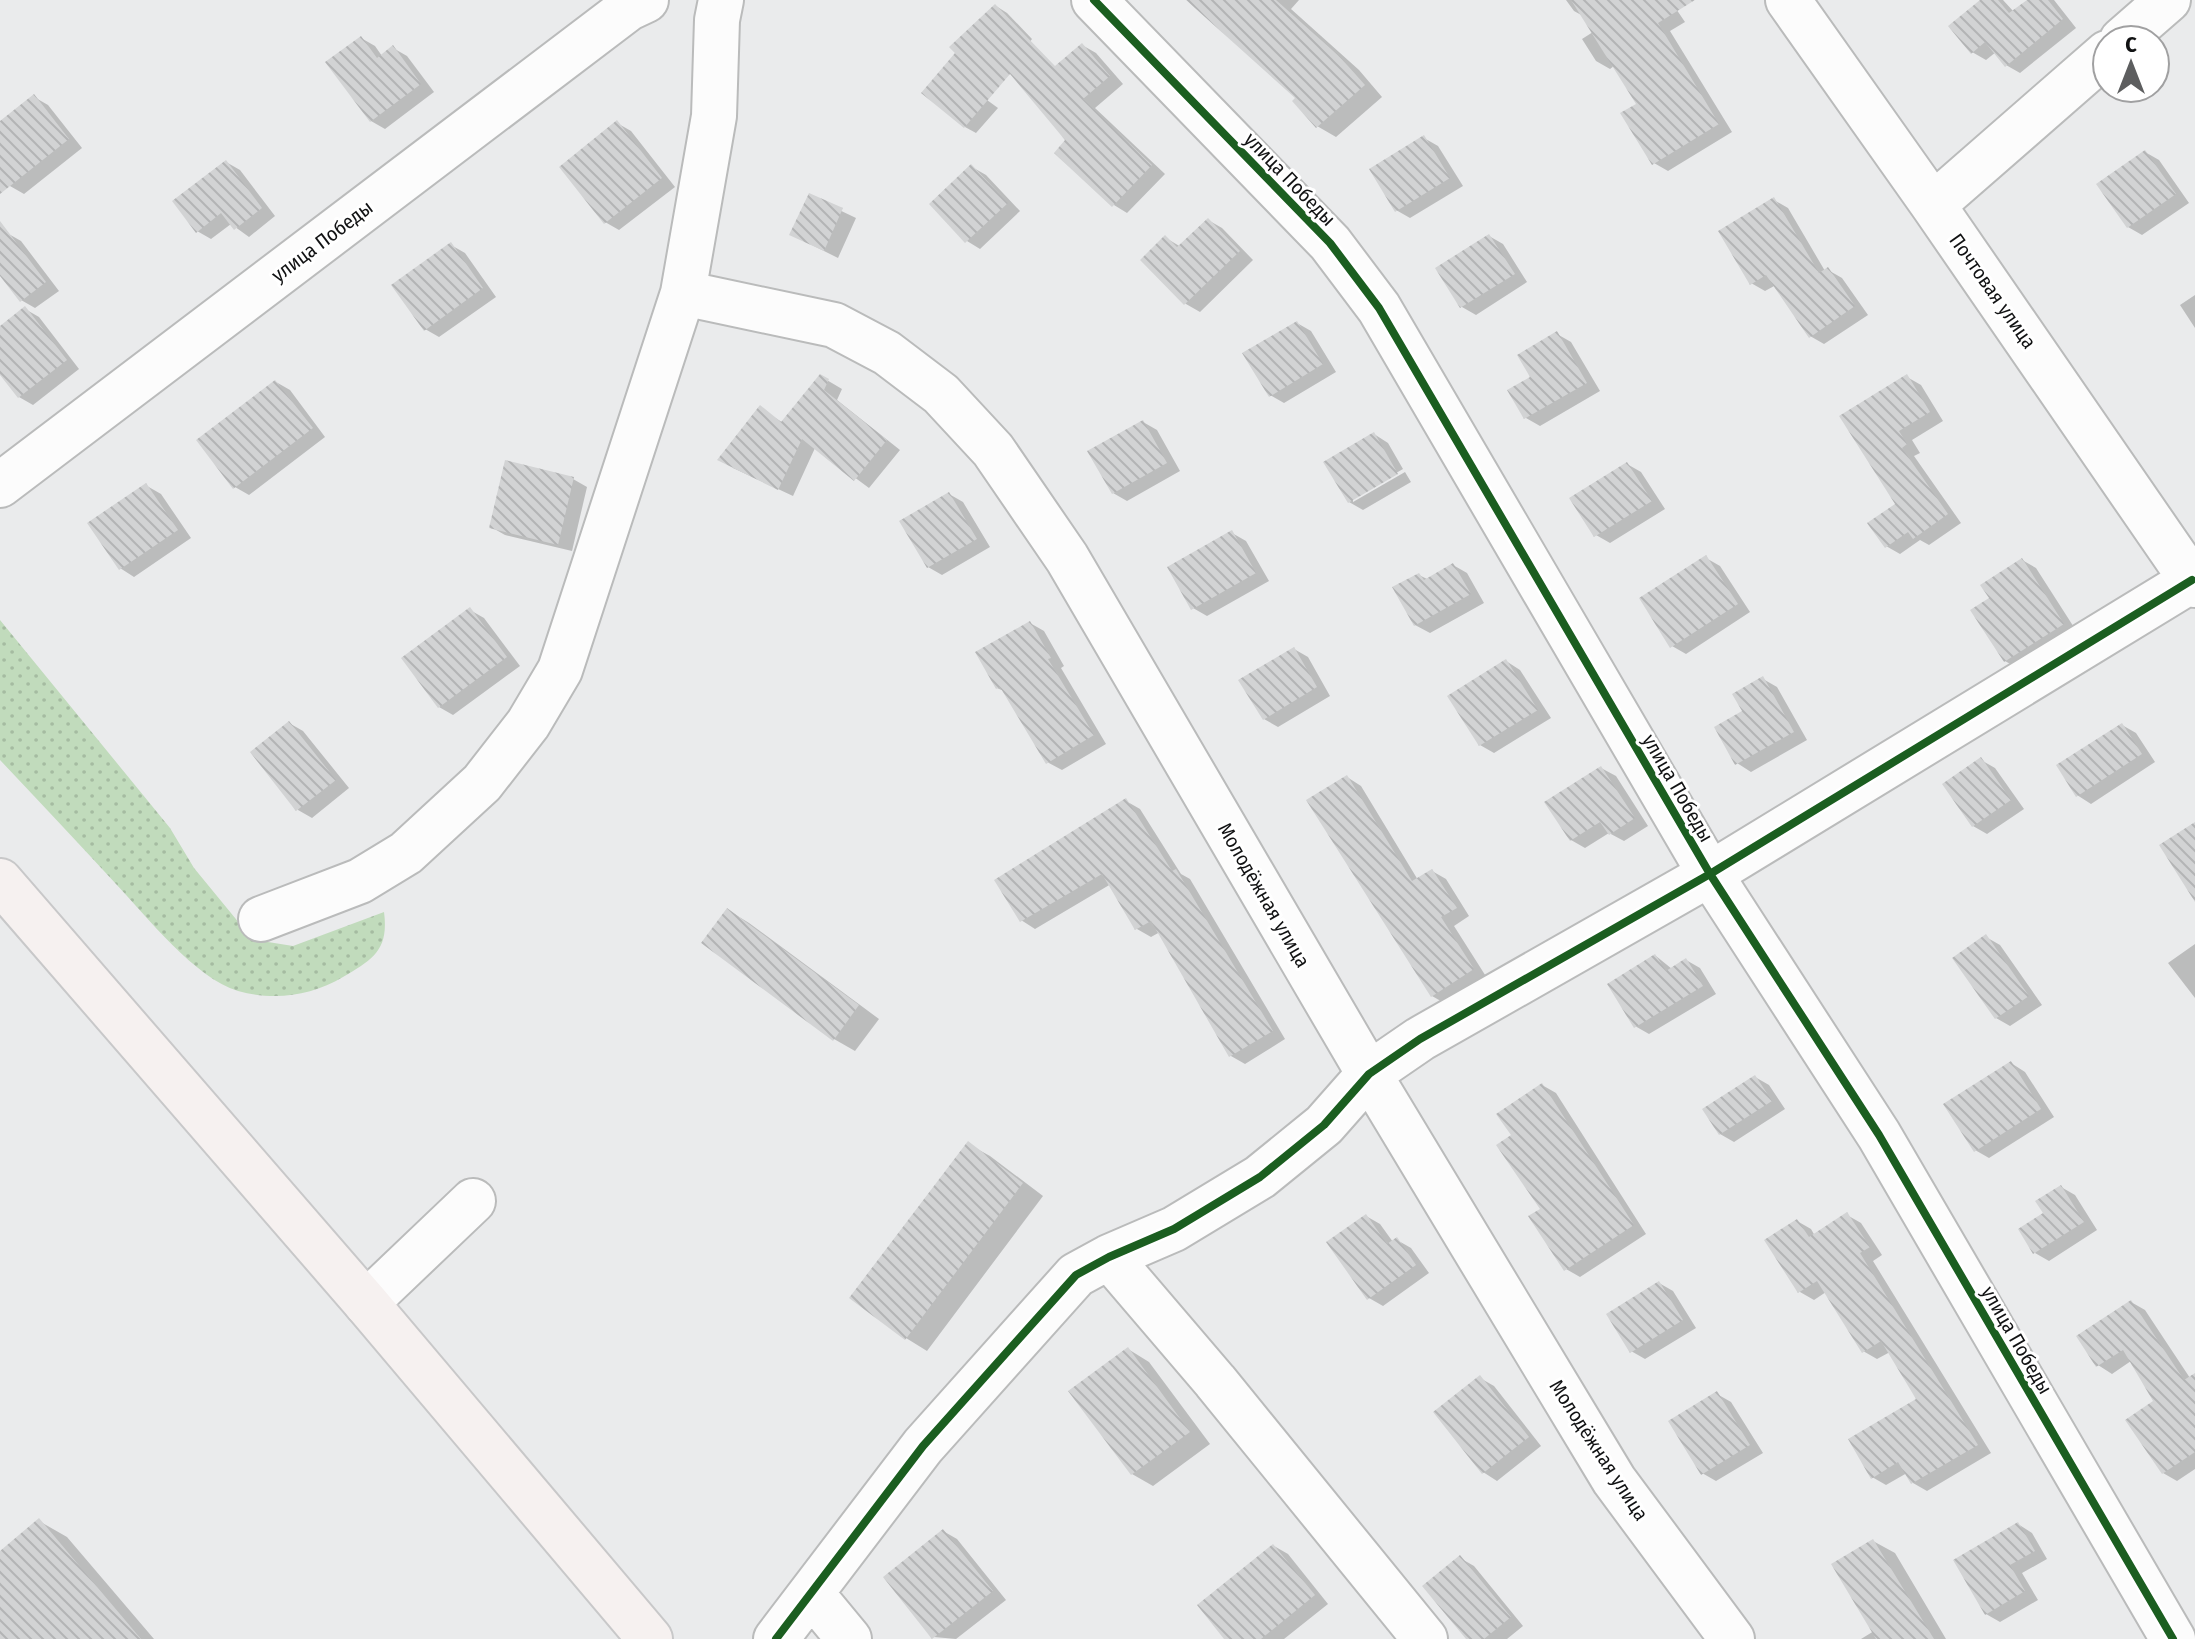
<svg xmlns="http://www.w3.org/2000/svg" width="2195" height="1639" viewBox="0 0 2195 1639" font-family="'Fira Sans Condensed',sans-serif">
	<defs>
		<pattern id="grass-dots" width="8" height="8" patternUnits="userSpaceOnUse" patternTransform="scale(2)"><rect width="8" height="8" fill="#c1dbbc"/><path d="M2 2h.1M6 6h.1" fill="none" stroke="#a5bba1" stroke-width="1.8" stroke-linecap="round"/></pattern>
		<pattern id="building-back-hatch" width="6" height="6" patternUnits="userSpaceOnUse" patternTransform="scale(2)"><rect width="6" height="6" fill="#d2d3d4"/><path d="M-1 5l2 2M0 0l6 6M5-1l2 2" fill="none" stroke="#b3b4b5"/></pattern>
	</defs>
	<rect width="100%" height="100%" fill="#eaebec"/>
	<!-- grass -->
	<path fill="url(#grass-dots)" d="M0 620 170 828 194 868 249 935 268 942 293 946 384 912C389 950 373 959 343 977 311 996 275 1001 238 991 195 978 147 917 116 884 78 843 39 801 0 760Z"/>
	<!-- shadow -->
	<path fill="#0003" d="M1189 0H1299L1291 9 1359 70 1382 97 1336 137 1317 126 1298 98Z
		M1566 0H1670L1685 22 1670 31 1732 132 1668 171 1654 163 1638 104 1614 66 1610 69 1596 61 1582 39 1593 32 1583 16 1574 11Z
		M1983 0H2003L2014 12 2030 0H2054L2076 28 2020 73 2006 65 1996 52 1986 60 1972 52Z
		M996 6 1007 13 1032 39 987 100 998 108 976 133 965 127Z
		M361 38 375 46 382 56 393 48 407 56 434 92 385 129 371 121Z
		M1082 45 1096 53 1123 84 1095 108 1165 174 1127 213 1114 205 1057 152 1068 140 1056 68Z
		M34 97 48 105 82 148 24 194 10 186 0 173V124Z
		M617 123 631 131 675 187 619 230 605 222Z
		M1424 138 1438 146 1463 186 1410 218 1396 210Z
		M2145 152 2159 160 2189 203 2142 235 2128 227Z
		M226 162 240 170 275 216 249 237 231 224 211 239 197 231Z
		M972 167 986 175 1020 211 980 249 967 241Z
		M810 196 856 218 838 258 806 242Z
		M1774 200 1788 208 1825 271 1828 270 1842 278 1868 315 1824 344 1810 336 1776 285 1765 291 1751 283Z
		M1208 220 1222 228 1253 260 1200 312 1186 304 1143 260 1166 238 1181 247Z
		M7 233 21 241 59 291 35 308 21 300 0 273V238Z
		M1489 236 1503 244 1527 282 1476 315 1462 307 1438 269Z
		M451 245 465 253 496 297 439 337 425 329Z
		M2195 295V328L2180 305Z
		M25 309 39 317 79 369 33 405 19 397 0 372V328Z
		M1297 323 1311 331 1336 372 1284 403 1270 395Z
		M1557 334 1571 342 1600 391 1540 426 1526 418 1532 378Z
		M820 376 842 389 837 400 900 450 869 488 815 448 793 496 733 468 760 408 783 423Z
		M1907 377 1921 385 1943 421 1912 440 1920 453 1914 456 1961 523 1929 545 1920 540 1900 554 1886 546 1897 505 1842 417Z
		M276 382 290 390 325 437 249 495 235 487Z
		M1143 422 1157 430 1180 471 1127 501 1113 493Z
		M1374 434 1388 443 1403 469 1353 498V502L1405 472 1411 482 1363 510 1349 502Z
		M1627 464 1641 472 1665 509 1610 543 1596 535Z
		M573 479 587 487 572 551 505 535 491 527Z
		M147 486 161 494 191 538 134 577 120 568Z
		M949 494 963 502 990 547 942 575 928 567Z
		M1232 533 1246 541 1269 581 1207 616 1193 608Z
		M1706 558 1720 566 1750 612 1686 654 1672 646Z
		M2022 560 2036 568 2077 632 2019 669 2005 661 1992 599Z
		M1453 565 1467 573 1484 603 1430 633 1415 625 1419 575 1427 579Z
		M470 610 484 618 520 666 453 715 439 707Z
		M1030 623 1044 631 1064 666 1061 668 1106 744 1062 770 1047 762 1006 692 997 688Z
		M1294 649 1308 657 1330 696 1278 727 1264 719Z
		M1506 661 1520 670 1551 718 1494 753 1480 745Z
		M1763 679 1777 687 1807 740 1751 772 1737 763 1745 712Z
		M289 723 303 731 349 788 312 818 298 810Z
		M2122 725 2136 733 2155 762 2091 804 2077 795Z
		M1981 760 1995 768 2024 809 1987 834 1973 826Z
		M1601 768 1616 776 1648 826 1624 841 1609 833 1585 848 1571 840Z
		M1347 777 1361 786 1418 880 1432 871 1446 879 1469 916 1454 926 1487 978 1446 1004 1432 996Z
		M1126 801 1140 809 1181 874 1190 879 1285 1039 1245 1064 1231 1056 1160 932 1151 937 1137 929 1111 884 1035 929 1021 920Z
		M728 910 749 923 879 1019 855 1051 834 1039Z
		M1986 937 2000 945 2042 1005 2010 1026 1996 1018Z
		M2195 944V998L2168 963Z
		M1656 956 1672 969 1686 960 1700 968 1716 994 1649 1034 1635 1026Z
		M2011 1063 2025 1072 2054 1117 1989 1158 1975 1150Z
		M1755 1077 1769 1085 1785 1109 1734 1142 1720 1134Z
		M1542 1085 1556 1093 1646 1234 1580 1277 1566 1269 1513 1135Z
		M968 1144 990 1156 1043 1196 927 1351 906 1338Z
		M2061 1187 2075 1195 2097 1230 2049 1261 2035 1253Z
		M1847 1215 1861 1223 1882 1255 1873 1261 1991 1453 1927 1491 1913 1483 1907 1473 1886 1485 1872 1477 1919 1400 1890 1352 1877 1359 1863 1351 1826 1292 1814 1300 1800 1292 1797 1221 1811 1229 1815 1236Z
		M1366 1216 1380 1224 1393 1242 1397 1240 1411 1248 1429 1273 1383 1306 1369 1298Z
		M1659 1283 1673 1291 1696 1328 1645 1359 1631 1351Z
		M2131 1302 2145 1310 2190 1378 2195 1375V1469L2177 1481 2163 1473 2156 1402 2131 1361 2112 1374 2098 1365Z
		M1128 1349 1149 1362 1210 1444 1153 1486 1132 1474Z
		M1480 1378 1494 1386 1541 1446 1497 1481 1483 1472Z
		M1717 1394 1731 1402 1763 1453 1716 1481 1702 1473Z
		M39 1521 67 1537 154 1639H0V1554Z
		M2018 1524 2032 1533 2047 1559 2022 1573 2038 1600 2000 1622 1986 1614Z
		M943 1531 957 1539 1006 1600 956 1639 934 1637Z
		M1873 1541 1895 1553 1946 1639H1861L1874 1631Z
		M1274 1546 1288 1554 1328 1604 1284 1639H1227Z
		M1460 1558 1474 1566 1523 1626 1507 1639H1468Z"/>
	<!-- building -->
	<path fill="url(#building-back-hatch)" d="M1186 0H1276L1340 57 1365 85 1316 128 1292 101 1295 98Z
		M1571 0H1695L1658 23 1719 124 1652 165 1620 113 1636 104Z
		M1980 0H1998L2009 13 2027 0H2048L2063 19 2005 67 1985 42 1971 54 1948 26Z
		M995 4 1055 66 1082 43 1110 76 1083 99 1152 165 1112 207 1054 153 1065 140 1010 74 964 128 921 93 955 53 949 47Z
		M361 36 377 58 393 45 421 84 370 122 325 62Z
		M34 94 69 139 0 194V121Z
		M617 120 662 178 604 224 559 167Z
		M1424 135 1450 178 1395 212 1369 169Z
		M2145 150 2176 194 2127 228 2096 184Z
		M226 160 262 208 234 230 221 213 196 233 172 201Z
		M971 164 1008 203 965 243 929 204Z
		M809 193 843 208 824 251 789 235Z
		M1774 197 1819 273 1828 267 1855 306 1809 338 1766 275 1750 285 1718 231Z
		M1208 218 1240 251 1184 305 1140 260 1165 235 1177 247Z
		M0 221 46 282 20 302 0 276Z
		M1489 234 1515 274 1460 308 1435 268Z
		M451 242 483 288 424 331 391 285Z
		M25 306 67 360 18 398 0 375V326Z
		M1297 321 1323 364 1269 397 1242 353Z
		M1557 331 1587 383 1524 419 1507 390 1530 377 1517 355Z
		M820 374 829 379 824 390 887 440 854 481 802 439 778 490 717 460 760 405 781 422Z
		M1907 374 1930 412 1899 431 1907 444 1902 448 1948 514 1913 539 1908 532 1885 548 1867 523 1895 504 1839 416Z
		M275 380 313 428 233 489 196 440Z
		M1143 420 1167 463 1112 494 1087 451Z
		M1374 432 1398 474 1348 503 1323 462Z
		M505 460 574 477 558 545 489 528Z
		M1627 462 1652 501 1594 537 1569 498Z
		M146 483 178 530 119 570 87 523Z
		M949 492 977 539 927 568 899 521Z
		M1232 530 1256 573 1191 610 1167 567Z
		M1706 555 1738 604 1670 648 1639 598Z
		M2022 558 2064 624 2004 662 1970 610 1989 598 1980 585Z
		M1453 563 1471 594 1414 626 1392 587 1419 573 1424 580Z
		M470 607 507 657 438 708 401 658Z
		M1030 621 1051 658 1048 659 1094 735 1046 764 1000 687 996 689 975 652Z
		M1294 647 1317 687 1263 720 1238 680Z
		M1506 659 1538 710 1479 746 1447 696Z
		M1763 676 1794 732 1735 765 1714 727 1742 711 1732 694Z
		M289 721 336 780 296 811 250 752Z
		M2122 723 2142 754 2076 797 2056 765Z
		M1981 757 2011 800 1972 827 1942 784Z
		M1601 766 1635 818 1609 835 1600 822 1570 841 1544 802Z
		M1347 775 1412 881 1432 869 1457 908 1441 917 1474 969 1431 997 1306 800Z
		M1126 798 1172 871 1176 869 1273 1031 1229 1057 1151 921 1135 930 1102 874 1020 922 994 880Z
		M2195 822V902L2159 845Z
		M727 908 859 1005 833 1041 701 943Z
		M1986 934 2029 996 1995 1019 1952 958Z
		M1655 954 1666 971 1686 958 1703 986 1634 1028 1607 984Z
		M2011 1061 2041 1109 1974 1152 1943 1104Z
		M1755 1075 1772 1101 1719 1135 1702 1109Z
		M1542 1083 1634 1225 1564 1271 1528 1216 1540 1209 1496 1145 1511 1135 1496 1114Z
		M968 1141 1023 1183 905 1340 849 1298Z
		M2061 1185 2084 1222 2033 1254 2018 1229 2043 1213 2035 1201Z
		M1847 1212 1870 1247 1860 1253 1978 1445 1911 1484 1898 1462 1871 1479 1848 1439 1916 1399 1881 1341 1862 1353 1817 1281 1798 1293 1764 1240 1797 1219 1809 1237Z
		M1366 1214 1387 1244 1397 1237 1416 1265 1367 1300 1326 1242Z
		M1659 1281 1683 1320 1630 1353 1606 1314Z
		M2131 1300 2184 1380 2195 1373V1452L2162 1474 2125 1420 2153 1401 2123 1350 2096 1367 2076 1336Z
		M1128 1347 1190 1432 1131 1475 1068 1391Z
		M1480 1375 1529 1437 1482 1474 1433 1412Z
		M1717 1391 1750 1445 1701 1475 1668 1421Z
		M39 1518 141 1639H0V1551Z
		M2018 1522 2035 1551 2010 1565 2025 1591 1985 1615 1953 1560Z
		M943 1529 993 1591 932 1639 883 1577Z
		M1873 1539 1934 1639H1876L1831 1564Z
		M1273 1544 1315 1595 1261 1639H1224L1197 1605Z
		M1460 1555 1511 1617 1484 1639H1466L1422 1586Z"/>
	<g fill="none" stroke-linecap="round" stroke-linejoin="round">
		<!-- minor casing -->
		<g stroke="#babbbb" stroke-width="48">
			<path id="minor" d="M1094 0 1330 243 1379 308 1710 874 1879 1135 2173 1639
				M1788 0 1933 205 2195 585
				M2122 40 2168 0
				M1933 205 2107 53
				M683 293 834 325 887 353 941 394 993 450 1067 558 1369 1074 1614 1480 1732 1639
				M0 485 629 8 646 0
				M261 919 360 881 406 853 482 783 528 724 560 670 683 293 714 116 717 20 721 0
				M1109 1257 1215 1381 1425 1639
				M366 1303 473 1201
				M811 1593 849 1639
				M776 1639 923 1446 1076 1275 1109 1257 1174 1229 1260 1177 1324 1125 1369 1074 1420 1039 1710 874 2192 580"/>
		</g>
		<!-- major casing -->
		<g stroke="#c8c8c9" stroke-width="48">
			<path id="major" d="M0 881 366 1303 650 1639"/>
		</g>
		<!-- minor -->
		<use href="#minor" stroke="#fcfcfc" stroke-width="44"/>
		<!-- major -->
		<use href="#major" stroke="#f6f1f0" stroke-width="44"/>
		<!-- cycleway casing -->
		<g stroke="#fff" stroke-width="13">
			<path id="cycleway" d="M1094 0 1330 243 1379 308 1710 874 1879 1135 2173 1639
				M776 1639 923 1446 1076 1275 1109 1257 1174 1229 1260 1177 1324 1125 1369 1074 1420 1039 1710 874 2192 580"/>
		</g>
		<!-- cycleway -->
		<use href="#cycleway" stroke="#1b5e20" stroke-width="8"/>
	</g>
	<g text-anchor="middle" stroke-width="6" stroke-linejoin="round" paint-order="stroke">
		<!-- street labels -->
		<g font-size="20" fill="#111213" stroke="#fff">
			<text transform="translate(1290 179) rotate(46)" y="7">улица Победы</text>
			<text transform="translate(322 241) rotate(-37)" y="7">улица Победы</text>
			<text transform="translate(1993 291) rotate(55)" y="7">Почтовая улица</text>
			<text transform="translate(1678 788) rotate(60)" y="7">улица Победы</text>
			<text transform="translate(1264 895) rotate(60)" y="7">Молодёжная улица</text>
			<text transform="translate(2017 1340) rotate(60)" y="7">улица Победы</text>
			<text transform="translate(1599 1450) rotate(57)" y="7">Молодёжная улица</text>
		</g>
	</g>
	<!-- north arrow -->
	<g transform="translate(2131 64)"><circle r="38" fill="#ffffff" stroke="#a0a0a1" stroke-width="2"/>
	<path d="M0-6L14 30L0 20L-14 30Z" fill="#5d5e5f"/>
	<text y="-12" font-size="22" font-weight="bold" text-anchor="middle" fill="#111213">С</text>
	</g>
</svg>
